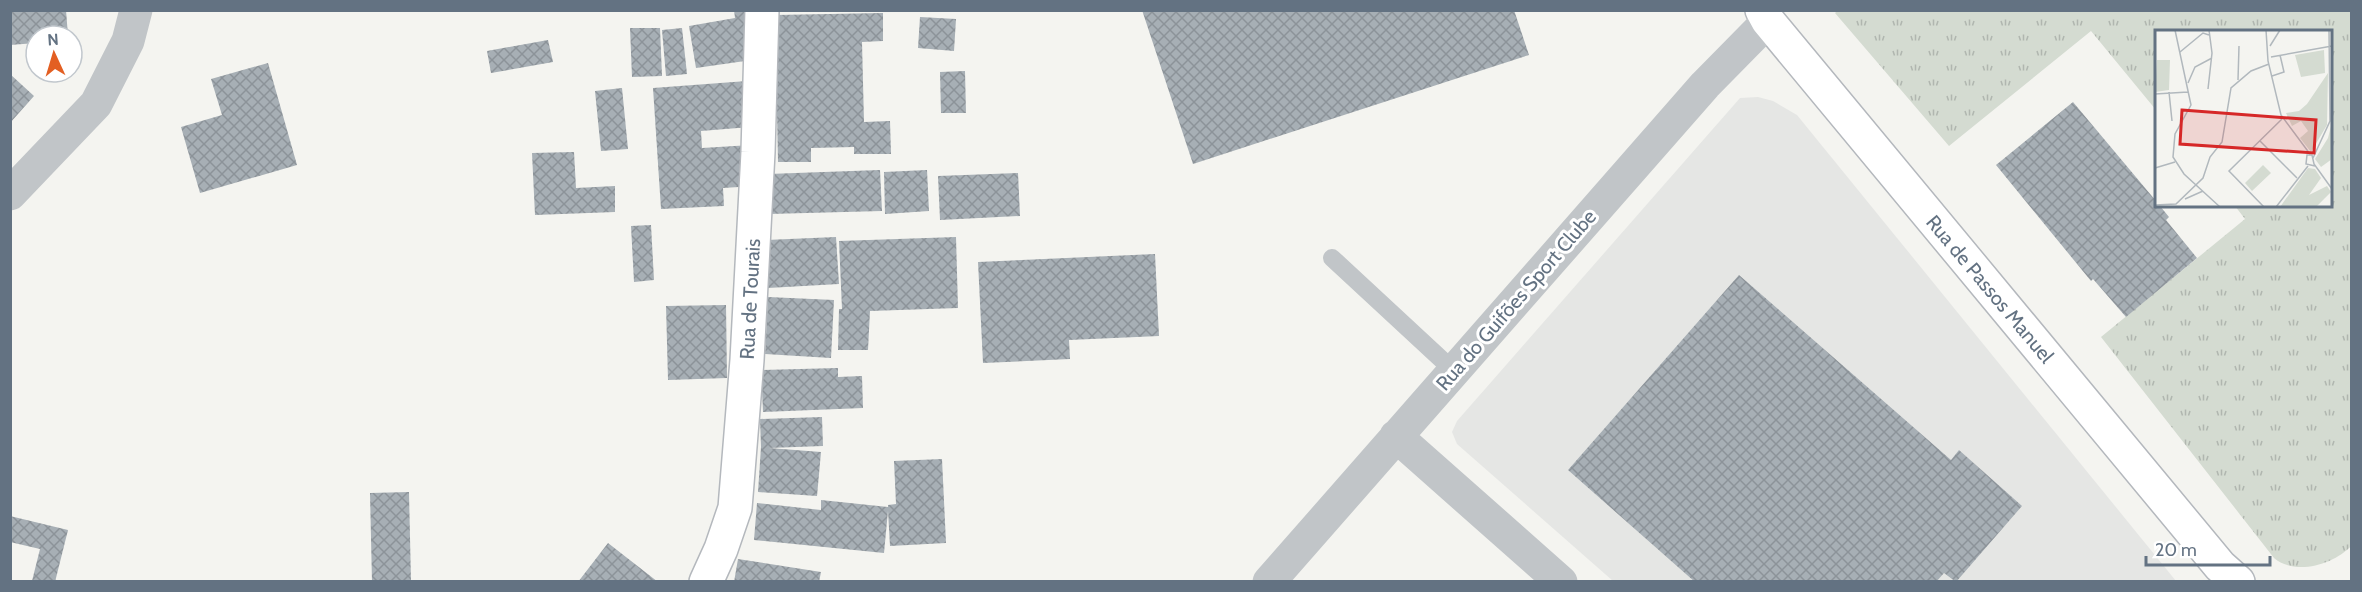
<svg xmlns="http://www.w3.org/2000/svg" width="2362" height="592" viewBox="0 0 2362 592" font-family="Cabin,sans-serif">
	<defs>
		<pattern id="grass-tufts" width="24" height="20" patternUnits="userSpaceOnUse" patternTransform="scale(1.5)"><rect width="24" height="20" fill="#d4dbd1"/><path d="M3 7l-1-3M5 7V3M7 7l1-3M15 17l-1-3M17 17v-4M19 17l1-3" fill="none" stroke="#b0b6af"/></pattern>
		<pattern id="building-cross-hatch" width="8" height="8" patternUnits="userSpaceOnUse" patternTransform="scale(1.5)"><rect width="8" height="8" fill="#a7afb5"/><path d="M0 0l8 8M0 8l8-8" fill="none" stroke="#8c9399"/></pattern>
	</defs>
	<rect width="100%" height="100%" fill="#f4f4f0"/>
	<!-- built -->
	<path fill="#e5e6e4" d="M1758 97 1773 101 1797 115 2176 581H1613L1457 444 1452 432 1457 421 1740 98Z"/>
	<!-- grass -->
	<path fill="url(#grass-tufts)" d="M1838 10 2351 11 2352 545C2334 565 2295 576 2274 558L2101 337 2245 219 2235 206H2330V32H2156V110L2091 31 1949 146 1835 13Z"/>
	<!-- building -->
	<path fill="url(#building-cross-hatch)" d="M10 10H66L68 36H36V43L10 45Z
		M734 10H746L745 61 696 68 689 26 735 18Z
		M1142 10H1514L1529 55 1193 164Z
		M883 13V41L862 42 864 122 890 121 891 154H854V147L811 148V162H778L775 15Z
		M920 17 956 19 954 51 918 48Z
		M630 28H660L662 76 632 77Z
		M682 28 687 74 666 76 662 30Z
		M548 40 553 62 491 73 487 51Z
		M268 63 297 165 200 193 181 127 222 115 211 79Z
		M965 71 966 113H941L940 72Z
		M10 74 34 96 10 123Z
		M747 81 750 127 701 131 702 148 751 145 754 186 723 188 724 206 661 209 653 88Z
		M622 88 628 149 601 151 595 91Z
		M2073 102 2156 201V206H2160L2169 217 2166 220 2197 258 2126 317 2093 279 2091 281 1996 165Z
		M574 152 576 188 615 186V212L535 215 532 153Z
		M880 170 882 211 769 214 768 174Z
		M927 170 929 211 885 214 884 172Z
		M1018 173 1020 216 940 220 938 176Z
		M651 225 654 280 634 282 631 226Z
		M836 237 839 284 768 288 766 240Z
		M956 237 958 308 870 311 868 350H838L839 309H842L839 241Z
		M1155 254 1159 336 1069 340 1070 359 983 363 978 262Z
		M1739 275 1951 460 1959 450 2022 506 1956 582 1944 573 1936 582H1695L1568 470Z
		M768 297 834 300 831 358 765 354Z
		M726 305 727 378 668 380 666 306Z
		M838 368V377L862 376 863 408 763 412 761 370Z
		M822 417 823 446 769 448 821 452 817 496 758 492 761 447 760 419Z
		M942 459 946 543 890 546 888 511 884 553 754 540 757 503 821 510V500L888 507V505L896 504 894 461Z
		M409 492 411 582H372L370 493Z
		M10 516 68 530 55 582 32 581 40 549 10 542Z
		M608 543 658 582H578Z
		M738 559 821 572 819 582H734Z"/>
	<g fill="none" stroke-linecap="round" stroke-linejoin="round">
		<!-- secondary casing -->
		<g stroke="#b4b8bd" stroke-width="36">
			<path id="secondary" d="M1762 10 1768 21 2220 566 2238 582
				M706 582 721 549 735 508 747 360 758 152 762 10"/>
		</g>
		<!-- lane -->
		<path stroke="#c1c5c8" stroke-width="18" d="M1332 258 1454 371"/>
		<!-- street -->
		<path stroke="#c1c5c8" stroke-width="33" d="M10 194 96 104 128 41 136 10
			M1396 436 1561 582
			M1269 582 1705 85 1768 21"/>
		<!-- secondary -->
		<use href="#secondary" stroke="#fff" stroke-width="33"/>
	</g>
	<g text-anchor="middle" stroke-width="6" stroke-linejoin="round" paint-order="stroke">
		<!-- street labels -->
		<g font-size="20" fill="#637282" stroke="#fff">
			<text transform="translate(1990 289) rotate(50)" y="7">Rua de Passos Manuel</text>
			<text transform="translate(750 299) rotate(-87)" y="7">Rua de Tourais</text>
			<text transform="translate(1516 300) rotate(-49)" y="7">Rua do Guifões Sport Clube</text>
		</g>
	</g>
	<!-- overview -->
	<g transform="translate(2155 30)">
		<rect width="177" height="177" fill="#f4f4f0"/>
		<path d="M2 30H15L14 60 0 62ZM173 43 172 95 156 122 145 108 153 101 146 91 137 96 131 83 144 81 152 74ZM177 92V129L166 137 160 129 173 108ZM108 135 116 143 97 161 90 153ZM153 138 160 139 166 148 154 165 172 156 176 162 161 177H125Z" fill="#d4dbd1"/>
		<path d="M169 20 170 43 146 47 140 25Z" fill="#d4dbd1"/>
		<path fill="none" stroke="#b1b8bd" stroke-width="1.5" d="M20 0 36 75 20 104 18 127 29 144 65 177M111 0 113 31 126 85 155 124M115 16 125 0M25 22 48 3 54 5M116 27 177 16M117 46 129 42 125 25M83 50 84 16M33 53 40 37 57 28M53 59 57 23 54 0M14 62 17 91M0 64 33 62M105 111 142 148M158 128 175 91 174 0M160 136 151 134 152 125H157L159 134 177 159M0 138 20 132M30 169 48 161M0 175 21 174 48 148 55 127 67 112 76 58 96 41 114 34M109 177 74 141 127 89M121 177 153 136"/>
		<path fill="#d62828" fill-opacity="0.15" stroke="#d62828" stroke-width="3" d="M27 80 161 90 159 123 25 114Z"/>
		<rect width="177" height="177" fill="none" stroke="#637282" stroke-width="3"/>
	</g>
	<!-- border -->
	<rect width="2362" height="592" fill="none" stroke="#637282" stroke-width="24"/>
	<!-- north arrow -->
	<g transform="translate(54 54) rotate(356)"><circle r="28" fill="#ffffff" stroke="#c1c7cd" stroke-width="1.5"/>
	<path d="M0-4.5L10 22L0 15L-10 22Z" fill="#e35f22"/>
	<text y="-9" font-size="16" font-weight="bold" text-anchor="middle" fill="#637282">N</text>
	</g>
	<!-- scale -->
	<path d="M2146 556v9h124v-9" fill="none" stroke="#637282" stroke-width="3"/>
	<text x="2155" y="556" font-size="18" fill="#637282" stroke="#ffffff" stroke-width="4.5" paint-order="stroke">20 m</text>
</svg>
